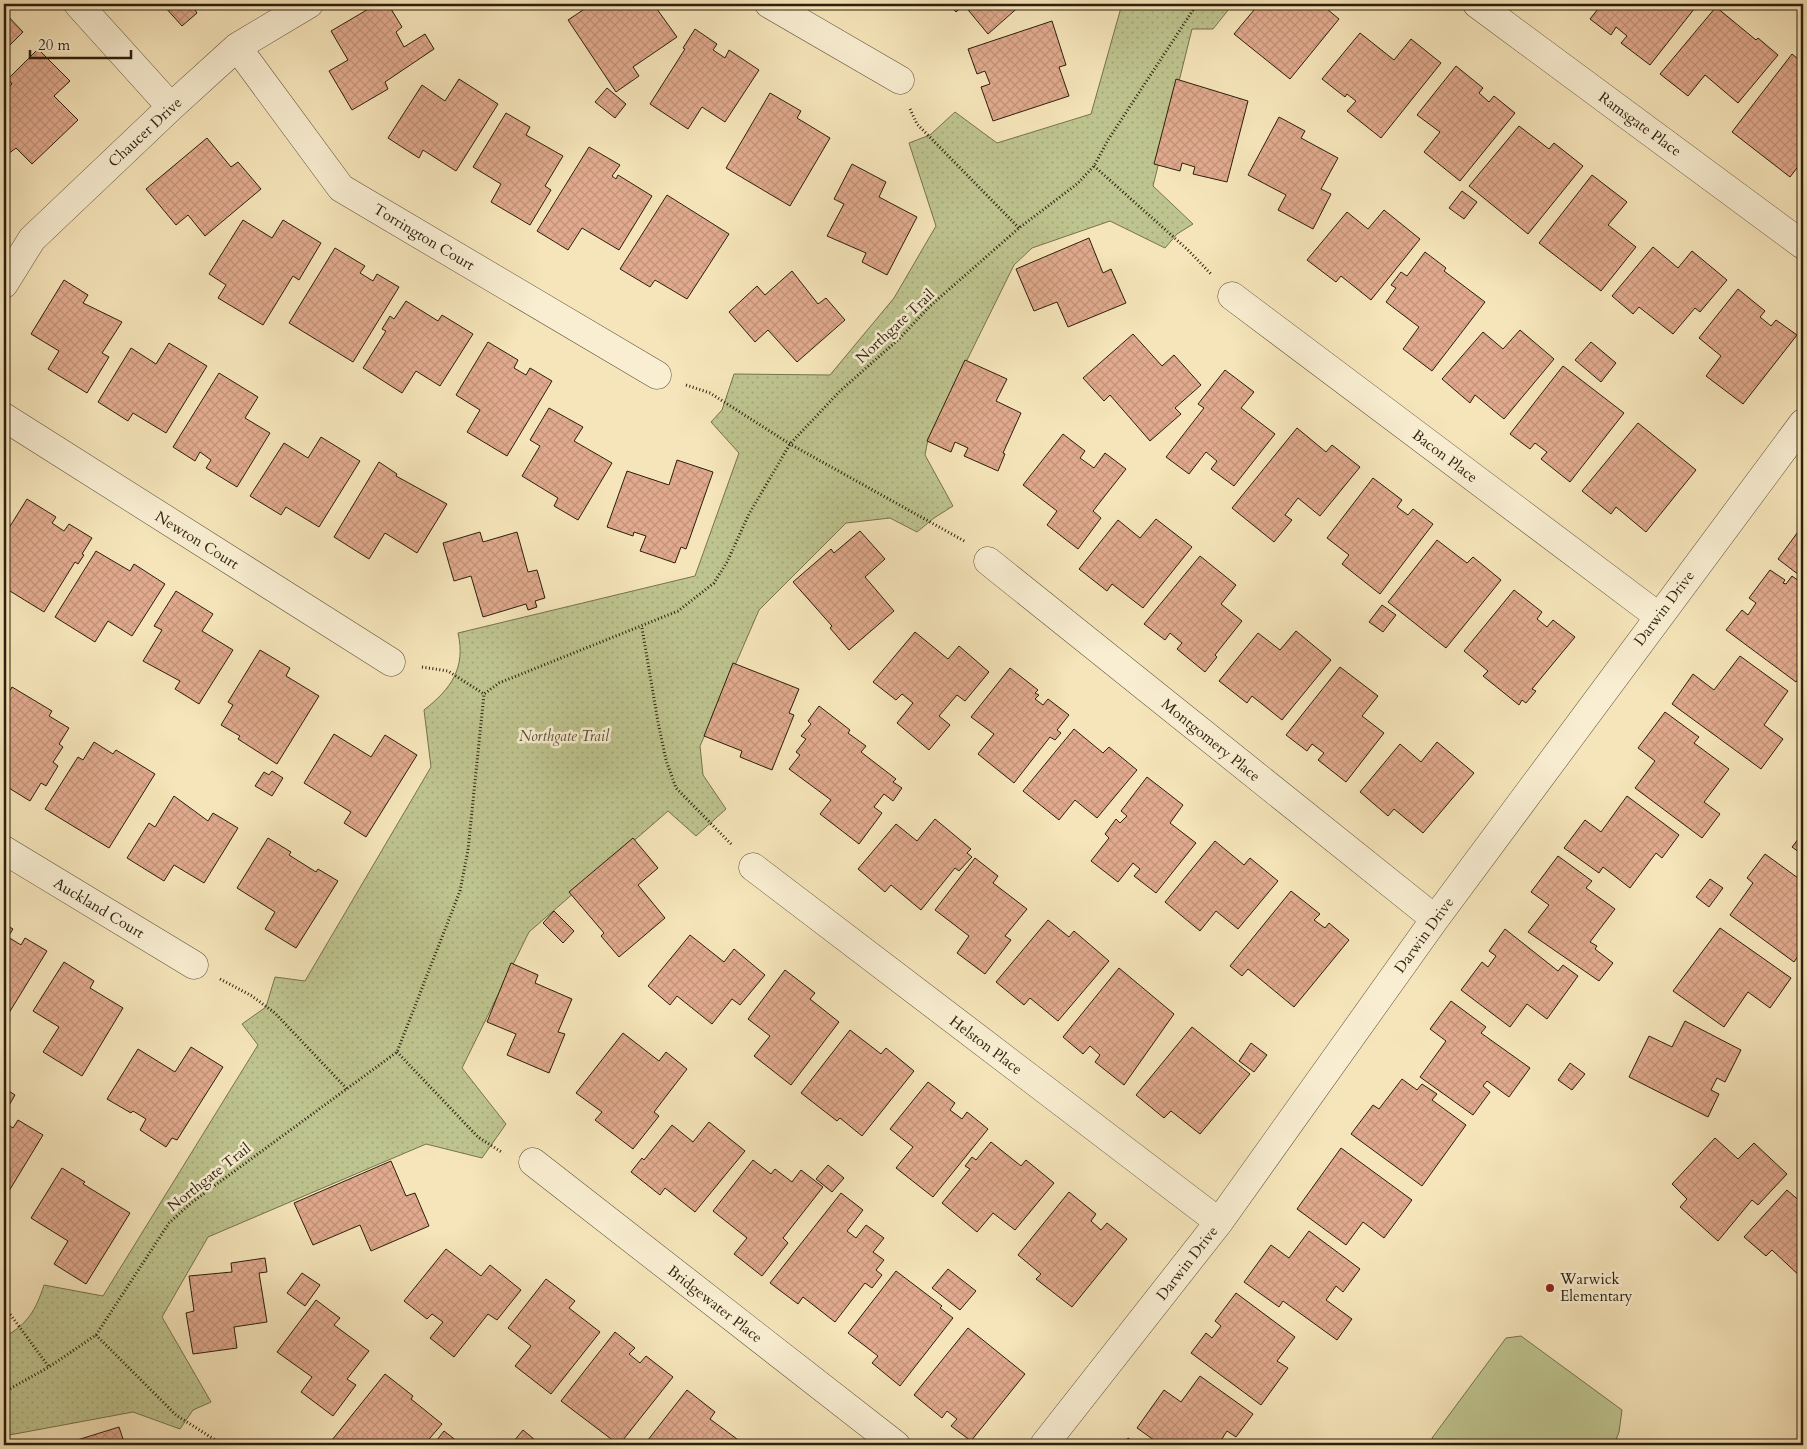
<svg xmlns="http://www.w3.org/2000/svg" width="1807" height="1449" viewBox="0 0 1807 1449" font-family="Cardo,serif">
	<defs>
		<pattern id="park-dots" width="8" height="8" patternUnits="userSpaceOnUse" patternTransform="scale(1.25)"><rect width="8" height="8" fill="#bec48f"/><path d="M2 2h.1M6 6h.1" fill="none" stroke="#a3a87a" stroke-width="1.8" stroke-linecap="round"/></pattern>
		<pattern id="building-cross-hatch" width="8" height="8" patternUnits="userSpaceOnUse" patternTransform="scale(1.25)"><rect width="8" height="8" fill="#e1aa8e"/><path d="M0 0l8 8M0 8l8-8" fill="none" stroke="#c19279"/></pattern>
	</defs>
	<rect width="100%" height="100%" fill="#f6e5ba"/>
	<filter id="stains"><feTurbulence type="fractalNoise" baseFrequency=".004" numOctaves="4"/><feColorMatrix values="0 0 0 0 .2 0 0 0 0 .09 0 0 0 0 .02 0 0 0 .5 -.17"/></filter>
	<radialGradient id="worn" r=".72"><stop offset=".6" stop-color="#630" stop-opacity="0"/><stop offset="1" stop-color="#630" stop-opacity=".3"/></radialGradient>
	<!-- grass -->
	<path fill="#bec48f" stroke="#75724e" d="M1521 1336 1622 1410 1619 1432 1614 1445H1435L1432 1438 1506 1338Z"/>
	<!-- park -->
	<path fill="url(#park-dots)" stroke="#75724e" d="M1122 4H1233L1213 29H1192L1153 186 1193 224 1177 234 1165 248 1110 221 1032 248 1014 265 928 439 925 455 953 506 934 518 917 532 890 518 846 523 759 610 700 746 703 775 726 809 696 836 668 811 529 932 462 1068 506 1124 482 1158 426 1144 208 1237 162 1317 211 1402 193 1410 180 1429 133 1412 4 1436V1337C27 1325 36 1310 44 1285L103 1296 258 1045 242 1024 266 1007 275 977 305 981 431 767 424 710C451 689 466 668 458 633L695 576 739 453 711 422 722 410 734 374 830 375 894 298 936 226 909 143 930 135 955 112 997 143 1091 114Z"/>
	<!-- building -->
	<path fill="url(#building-cross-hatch)" stroke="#2c1f0d" d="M167 4H203L195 10 197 13 182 26 164 6Z
		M377 4H388L402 27 396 32 404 47 425 34 434 49 385 82 388 89 352 110 329 71 348 60 331 31Z
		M534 4H548L536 9Z
		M592 4H656L654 5 677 37 633 67 639 76 616 92 568 20Z
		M949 4H1022L988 34 964 5 956 12Z
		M1259 4H1321L1339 19 1290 79 1234 34Z
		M1602 4H1698L1650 65 1621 43 1627 36 1616 27 1611 35 1590 19Z
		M1716 7 1756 40 1758 38 1778 55 1738 103 1705 75 1688 96 1660 74Z
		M4 12 23 32 4 51Z
		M1052 21 1066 65 1059 67 1069 96 993 121 981 87 990 84 985 71 977 74 968 49Z
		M695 29 717 44 713 50 725 58 729 50 759 70 725 122 702 107 688 129 650 104 685 49 683 48Z
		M1360 33 1394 60 1411 39 1441 63 1381 138 1347 111 1356 101 1347 94 1345 97 1322 79Z
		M38 49 70 81 54 96 78 120 32 164 16 148 4 157V92L12 84 8 79Z
		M1792 54 1803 63V160L1790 177 1732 132Z
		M1456 66 1483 88 1479 93 1489 102 1494 96 1515 113 1460 181 1424 152 1440 132 1417 115Z
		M459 79 498 104 456 171 423 150 419 158 388 138 422 85 445 101Z
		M1176 79 1248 101 1227 182 1193 174 1195 167 1182 163 1180 171 1154 164Z
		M607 88 626 104 615 118 595 102Z
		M770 93 801 111 797 118 830 138 790 206 726 168Z
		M506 113 530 127 526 135 563 156 545 186 551 190 530 225 491 202 501 184 473 167Z
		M1279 117 1305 131 1301 138 1338 158 1321 189 1331 194 1313 229 1278 210 1286 195 1248 175Z
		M1519 126 1549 149 1554 143 1583 166 1528 234 1469 186Z
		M207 138 231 167 238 162 261 189 205 236 188 215 176 225 146 189Z
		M589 147 620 165 612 176 616 179 618 175 652 196 619 250 582 228 568 250 537 231Z
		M852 164 886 182 879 197 917 217 887 275 862 262 866 253 827 236 844 204 834 199Z
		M1592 175 1627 202 1608 225 1636 247 1601 291 1539 243Z
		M1462 191 1477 202 1464 219 1449 208Z
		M667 195 729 234 687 299 655 280 650 287 620 269Z
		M1384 210 1420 239 1371 300 1341 276 1336 282 1307 260 1347 212 1368 229Z
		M243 220 272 238 283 220 321 243 299 280 293 276 263 325 218 298 226 285 209 274Z
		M1089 238 1103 273 1111 269 1126 303 1068 327 1057 302 1034 311 1016 269Z
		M1653 247 1678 268 1692 251 1727 280 1700 312 1695 308 1673 334 1639 307 1633 314 1612 296Z
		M335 248 365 266 360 273 373 281 377 274 399 287 353 362 289 323Z
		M1425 252 1446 268 1444 271 1485 302 1432 371 1403 349 1419 327 1386 302 1396 288 1391 285 1401 272 1407 276Z
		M792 271 818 304 826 298 845 320 797 362 768 330 755 342 729 312 757 286 765 295Z
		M64 280 88 295 83 303 122 322 102 353 109 357 87 393 48 369 59 351 31 334Z
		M1738 289 1765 311 1760 317 1771 326 1776 320 1797 335 1743 404 1706 376 1721 356 1699 338Z
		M406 301 438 321 442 315 473 334 440 386 416 371 402 393 363 368 386 331 382 329 390 316 394 319Z
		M1520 330 1554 359 1504 419 1475 395 1470 403 1442 379 1483 332 1503 349Z
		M1133 334 1162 366 1174 355 1201 385 1175 408 1181 414 1150 441 1110 395 1104 401 1083 378Z
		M488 342 518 360 514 368 526 375 530 368 552 381 507 456 467 432 480 410 456 395Z
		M1591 342 1616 363 1601 382 1575 360Z
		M169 343 207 366 166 433 133 413 128 421 98 402 131 348 156 364Z
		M965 360 1007 379 996 401 1021 413 1003 453 1005 454 998 471 964 456 968 448 955 442 951 452 927 441Z
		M1563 366 1624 413 1570 482 1541 459 1547 452 1535 443 1530 449 1510 434Z
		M1225 370 1254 392 1241 408 1275 434 1234 486 1211 469 1217 461 1206 452 1189 474 1166 457 1204 408 1198 404Z
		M219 373 258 397 245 418 270 433 237 487 206 468 211 460 200 452 195 461 173 447Z
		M549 408 583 427 574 441 612 463 578 520 554 506 558 498 522 476 540 446 530 440Z
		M1638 423 1696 470 1646 532 1616 507 1611 514 1582 491Z
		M1297 428 1326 452 1332 445 1360 467 1320 516 1298 498 1285 515 1292 520 1274 542 1232 508Z
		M1063 434 1085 451 1080 458 1094 468 1105 453 1126 469 1093 511 1101 518 1078 549 1047 525 1057 511 1023 485Z
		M321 437 360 461 319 527 286 507 281 515 250 496 284 443 308 458Z
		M677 460 713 472 686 549 681 547 675 563 640 551 646 536 634 532 633 536 607 527 627 471 669 485Z
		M379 462 397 474 396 476 447 504 417 553 385 533 369 559 334 537Z
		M1373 478 1402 500 1397 507 1408 515 1413 509 1433 524 1380 594 1342 564 1349 555 1327 538Z
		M4 485 10 489 4 499Z
		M27 499 56 517 52 523 64 531 69 524 92 538 82 554 84 555 78 564 75 562 44 612 5 588 9 581 4 578V536Z
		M1156 519 1192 547 1143 608 1112 584 1107 591 1079 569 1118 520 1140 538Z
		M1803 525V578L1778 559Z
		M860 531 885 559 865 577 894 611 849 650 830 628 832 626 793 582 831 549 834 553Z
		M480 532 483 542 517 532 528 572 537 570 545 598 535 601 537 607 528 610 526 604 483 617 471 576 454 581 443 543Z
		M1437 540 1467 563 1473 557 1501 580 1446 648 1388 602Z
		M96 551 130 571 134 564 165 584 132 636 108 621 95 642 55 617Z
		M1200 556 1236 585 1221 604 1242 621 1215 655 1217 657 1205 672 1177 649 1182 643 1170 633 1165 640 1144 624Z
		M1770 570 1785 580 1783 583 1786 584 1792 576 1803 584V672L1796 682 1726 630 1742 610 1748 615 1756 603 1749 598Z
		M1514 590 1542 612 1537 619 1547 627 1553 620 1575 637 1532 689 1536 691 1526 703 1522 700 1519 705 1483 676 1488 671 1464 651Z
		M176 591 213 614 202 631 233 650 199 704 175 689 180 681 143 661 162 630 154 626Z
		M1382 605 1396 615 1383 632 1369 622Z
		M1296 631 1331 660 1282 720 1252 696 1247 703 1219 681 1258 633 1280 650Z
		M915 632 948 659 959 646 989 672 965 701 957 695 939 716 950 725 929 750 897 723 913 703 902 694 896 700 873 682Z
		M260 650 290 668 286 676 319 696 277 764 238 739 240 736 221 725 233 705 228 702Z
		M1740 656 1788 691 1764 725 1783 739 1761 769 1672 704 1693 674 1714 690Z
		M733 663 799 689 789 713 794 715 772 770 740 757 742 751 704 736Z
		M1340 667 1378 696 1362 716 1384 733 1346 782 1318 760 1324 753 1312 744 1307 751 1286 735Z
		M1010 668 1038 690 1035 693 1039 695 1035 699 1043 705 1048 699 1069 715 1057 730 1061 733 1055 740 1050 737 1014 783 978 754 994 734 971 717Z
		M12 687 52 711 49 716 69 728 59 744 63 747 53 762 58 766 46 786 41 783 30 801 4 785V701Z
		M819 706 850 730 848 733 866 746 861 752 896 779 893 782 902 788 893 801 884 794 874 807 882 813 859 844 820 814 831 800 789 769 800 755 796 752 806 739 801 736 811 724 808 721Z
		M1665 712 1699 737 1694 743 1729 769 1704 802 1720 814 1702 838 1635 788 1655 761 1638 748Z
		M1074 729 1103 753 1109 747 1137 770 1097 818 1075 800 1059 820 1023 791Z
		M334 734 371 757 385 735 417 755 366 837 344 823 351 812 304 783Z
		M94 742 113 754 116 750 155 774 109 848 45 809 78 757 83 760Z
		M1437 742 1474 773 1423 833 1394 809 1388 816 1360 792 1400 744 1421 762Z
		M272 771 283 778 272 796 255 786 264 772 269 775Z
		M1147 777 1183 805 1170 823 1196 843 1156 893 1134 876 1140 869 1133 863 1118 882 1091 861 1109 838 1105 834 1116 819 1120 823 1127 816 1121 811Z
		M174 796 208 821 213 813 238 828 204 883 174 865 164 881 127 858 149 823 155 827Z
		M1627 796 1679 835 1662 858 1656 853 1630 888 1603 867 1599 873 1564 848 1585 820 1601 832Z
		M935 819 971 849 967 853 972 857 959 871 955 868 921 910 891 885 885 892 858 869 896 824 917 841Z
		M1803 833V855L1792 847Z
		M268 838 291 852 289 855 316 872 318 869 338 881 296 948 265 929 275 912 237 888Z
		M633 838 658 868 638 885 665 918 619 957 601 936 604 933 569 892Z
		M1215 841 1244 865 1250 858 1278 881 1238 929 1216 911 1200 931 1165 902Z
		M1765 854 1798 878 1800 876 1803 879V949L1794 962 1730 915 1753 883 1747 878Z
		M1558 856 1592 881 1586 888 1615 909 1590 942 1597 946 1595 949 1613 963 1599 981 1528 932 1549 905 1531 892Z
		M975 858 998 876 993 883 1027 909 1005 936 1011 940 985 974 957 953 969 936 935 910Z
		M1710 879 1723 888 1709 907 1696 897Z
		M1291 891 1320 914 1314 920 1325 928 1329 923 1349 940 1294 1007 1248 969 1242 976 1230 966Z
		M554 911 574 931 563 943 543 923Z
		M1048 920 1069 937 1074 931 1109 961 1058 1021 1030 998 1024 1005 996 982Z
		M4 924 13 929 8 937 21 945 25 938 47 951 4 1021Z
		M1720 928 1791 978 1770 1008 1748 992 1724 1027 1673 991Z
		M1505 929 1558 971 1563 965 1578 976 1547 1019 1527 1004 1510 1027 1461 990 1482 962 1488 967 1496 956 1489 951Z
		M690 935 724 962 734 949 765 975 740 1005 732 999 712 1024 677 996 670 1005 648 986Z
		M64 962 94 981 90 988 123 1008 82 1076 43 1052 59 1027 33 1011Z
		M511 963 538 975 535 983 572 999 558 1032 565 1034 549 1073 507 1055 516 1034 487 1022Z
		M1119 968 1174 1014 1124 1085 1095 1062 1100 1055 1090 1046 1083 1054 1063 1037Z
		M785 970 815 993 810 999 839 1022 791 1085 754 1056 770 1036 748 1019Z
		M1451 1001 1486 1027 1481 1033 1530 1068 1509 1097 1487 1081 1483 1086 1490 1092 1473 1115 1420 1077 1446 1041 1430 1029Z
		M1685 1021 1741 1050 1725 1082 1717 1078 1711 1090 1719 1094 1708 1117 1629 1077 1649 1036 1672 1047Z
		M1192 1027 1250 1074 1200 1134 1171 1111 1164 1118 1136 1095Z
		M850 1030 881 1054 886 1048 914 1071 862 1136 840 1118 837 1121 801 1093Z
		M623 1033 659 1061 666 1052 687 1069 654 1112 659 1116 633 1149 595 1120 602 1112 576 1093Z
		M1251 1043 1267 1055 1254 1072 1239 1061Z
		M191 1047 223 1067 177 1140 172 1138 166 1147 140 1130 146 1119 133 1111 131 1113 107 1099 138 1049 175 1072Z
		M1570 1063 1585 1074 1572 1090 1558 1080Z
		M1402 1079 1417 1090 1422 1084 1437 1094 1432 1100 1466 1125 1422 1186 1351 1134 1373 1105 1379 1109Z
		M928 1082 955 1103 950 1110 962 1119 967 1112 988 1129 933 1197 896 1168 913 1147 890 1129Z
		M4 1088 15 1095 4 1114Z
		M18 1120 43 1135 9 1191 4 1187V1122L13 1128Z
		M709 1122 745 1151 695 1212 665 1188 660 1195 631 1172 642 1158 644 1160 672 1125 693 1142Z
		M1715 1138 1738 1159 1754 1143 1787 1174 1758 1205 1752 1200 1718 1241 1680 1207 1687 1199 1672 1184Z
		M991 1142 1021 1166 1026 1160 1054 1183 1015 1230 993 1213 977 1232 942 1203 970 1169 965 1166 972 1157 976 1160Z
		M1341 1148 1412 1200 1384 1238 1363 1222 1346 1245 1297 1209Z
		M753 1160 771 1174 775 1169 792 1182 801 1170 823 1187 783 1238 788 1243 762 1276 734 1254 747 1238 713 1211Z
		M391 1161 406 1196 415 1193 429 1226 371 1251 360 1225 313 1245 294 1203Z
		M828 1165 844 1178 832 1192 816 1179Z
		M62 1168 85 1182 83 1184 130 1213 86 1284 54 1264 68 1241 31 1218Z
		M1787 1190 1803 1204V1279L1772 1250 1766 1256 1744 1237Z
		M1069 1192 1096 1214 1091 1221 1101 1230 1107 1223 1127 1239 1072 1307 1036 1279 1041 1274 1018 1255Z
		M841 1193 863 1210 847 1231 856 1238 866 1225 884 1238 873 1252 884 1260 876 1270 882 1275 872 1288 865 1283 835 1322 803 1297 798 1304 770 1283Z
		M1309 1231 1360 1269 1343 1292 1336 1286 1326 1300 1352 1319 1337 1340 1283 1301 1279 1307 1244 1282 1271 1245 1289 1258Z
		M446 1249 481 1276 490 1265 521 1290 497 1320 488 1314 454 1357 430 1338 443 1322 432 1314 427 1319 404 1301Z
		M265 1258 267 1272 259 1273 267 1322 234 1327 237 1348 193 1354 186 1313 194 1311 189 1276 232 1272 231 1263Z
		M948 1269 976 1291 960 1310 932 1288Z
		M896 1271 942 1306 940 1308 953 1318 900 1386 872 1363 878 1356 848 1333Z
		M302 1273 320 1285 305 1306 287 1293Z
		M546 1279 575 1301 569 1308 600 1332 551 1394 515 1366 531 1346 508 1328Z
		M1236 1293 1295 1337 1277 1361 1288 1368 1261 1405 1191 1353 1206 1333 1212 1338 1221 1326 1215 1321Z
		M316 1300 340 1318 334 1325 369 1351 347 1379 356 1385 333 1416 301 1392 312 1377 277 1352Z
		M968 1328 1025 1374 971 1441 951 1426 957 1419 947 1411 942 1418 914 1395Z
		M615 1332 635 1348 629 1354 640 1363 646 1356 673 1377 619 1445 561 1401Z
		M385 1374 413 1396 411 1399 442 1424 424 1445H328Z
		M1200 1376 1253 1414 1236 1437 1227 1431 1218 1445H1161L1137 1428 1164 1390 1181 1402Z
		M687 1390 715 1412 710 1419 741 1442 739 1445H644Z
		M119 1427 125 1445H61Z
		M523 1430 541 1445H520L514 1441Z
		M444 1431 462 1445H433Z
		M1128 1438 1138 1445H1123Z"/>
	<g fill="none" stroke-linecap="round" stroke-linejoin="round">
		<!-- minor casing -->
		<g stroke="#5e5038" stroke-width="29">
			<path id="minor" d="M78 4 171 107
				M769 4 900 80
				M1477 4 1803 245
				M237 47 341 188 657 375
				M4 284 32 239 171 107 237 47 309 4
				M1232 296 1658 616
				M4 417 391 662
				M988 561 1435 919
				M4 850 194 965
				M753 867 1219 1222
				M533 1162 896 1445
				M1044 1445 1219 1222 1435 919 1803 423"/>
		</g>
		<!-- path -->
		<path stroke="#2c1f0d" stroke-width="3" stroke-dasharray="1 2.5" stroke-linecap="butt" d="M910 109 917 124 1019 228
			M1094 166 1188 250 1211 274
			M686 385 710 393 790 444 966 542
			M642 628 658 722 666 760 676 788 732 845
			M422 667 448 671 484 694
			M220 979 252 996 275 1013 347 1089
			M397 1052 478 1137 503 1153
			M4 1306 49 1367
			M96 1335 176 1415 223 1445
			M4 1392 49 1367 96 1335 169 1223 191 1203 397 1052 460 891 468 850 484 694 499 683 678 611 714 583 727 562 749 514 790 444 840 391 900 338 929 307 1019 228 1077 184 1094 166 1108 140 1197 4"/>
		<!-- minor -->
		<use href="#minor" stroke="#f9eed2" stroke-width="28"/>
	</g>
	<!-- markers -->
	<circle fill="#8f2418" stroke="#f9eed2" stroke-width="2" cx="1550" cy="1288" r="5"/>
	<g text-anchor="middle" stroke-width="5" stroke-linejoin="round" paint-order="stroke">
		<!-- street labels -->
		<g font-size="15" fill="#2c1f0d" stroke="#f9eed2">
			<text transform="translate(1640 124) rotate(36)" y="5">Ramsgate Place</text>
			<text transform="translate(145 132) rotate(-43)" y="5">Chaucer Drive</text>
			<text transform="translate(424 237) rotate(31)" y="5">Torrington Court</text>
			<text transform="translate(895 326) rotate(-43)" y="5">Northgate Trail</text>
			<text transform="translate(1445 456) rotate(37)" y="5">Bacon Place</text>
			<text transform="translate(197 540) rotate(32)" y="5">Newton Court</text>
			<text transform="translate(1664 608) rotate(-53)" y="5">Darwin Drive</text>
			<text transform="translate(1211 740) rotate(39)" y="5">Montgomery Place</text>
			<text transform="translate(99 908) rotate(31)" y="5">Auckland Court</text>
			<text transform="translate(1424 935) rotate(-54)" y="5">Darwin Drive</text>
			<text transform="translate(986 1045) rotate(37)" y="5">Helston Place</text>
			<text transform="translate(209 1177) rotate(-38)" y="5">Northgate Trail</text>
			<text transform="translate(1187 1263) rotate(-52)" y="5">Darwin Drive</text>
			<text transform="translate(715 1304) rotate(38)" y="5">Bridgewater Place</text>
		</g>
		<!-- park labels -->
		<g font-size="15" font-style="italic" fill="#585134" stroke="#f9eed2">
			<text x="564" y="741">Northgate Trail</text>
		</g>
		<!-- poi labels -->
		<g font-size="15" fill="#2c1f0d" stroke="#f9eed2" text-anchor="start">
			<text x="1560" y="1284">Warwick<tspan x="1560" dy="17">Elementary</tspan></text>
		</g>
	</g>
	<!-- margin -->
	<rect width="1807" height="1449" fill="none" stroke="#f6e5ba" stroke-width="20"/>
	<rect x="5" y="5" width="1797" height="1439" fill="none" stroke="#2c1f0d" stroke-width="2.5"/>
	<rect x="10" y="10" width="1787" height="1429" fill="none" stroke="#2c1f0d"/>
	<!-- scale -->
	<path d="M30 50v8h101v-8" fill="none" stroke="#2c1f0d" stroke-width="2.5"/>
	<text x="38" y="50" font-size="15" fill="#2c1f0d" stroke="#f9eed2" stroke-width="4" paint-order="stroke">20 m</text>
	<rect width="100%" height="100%" filter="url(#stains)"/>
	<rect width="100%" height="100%" fill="url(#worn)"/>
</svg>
